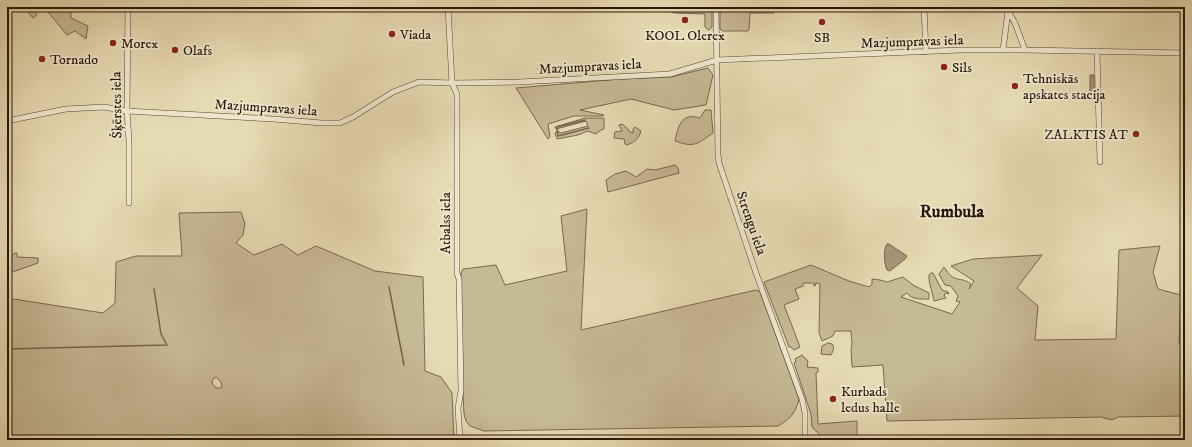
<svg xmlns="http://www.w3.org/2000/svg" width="1192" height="447" viewBox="0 0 1192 447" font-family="'IM FELL DW Pica',serif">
	<rect width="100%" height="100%" fill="#e6dab2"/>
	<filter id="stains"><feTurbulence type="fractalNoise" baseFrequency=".005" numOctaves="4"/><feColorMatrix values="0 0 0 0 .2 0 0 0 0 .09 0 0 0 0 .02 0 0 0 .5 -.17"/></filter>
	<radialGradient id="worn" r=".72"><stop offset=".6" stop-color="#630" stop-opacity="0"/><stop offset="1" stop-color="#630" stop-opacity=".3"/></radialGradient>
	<!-- green -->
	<path fill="#c6b995" stroke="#78684f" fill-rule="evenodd" d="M24 7H32L37 15 33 18Z
		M44 7H75L71 9V18L88 26 86 39 75 31 67 35Z
		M666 7H712V27L709 30 707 29 705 27V14L675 13 671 12Z
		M720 7H865V9L774 8V13H750L749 30 748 31H723L720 29Z
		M708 68 713 75 706 105 674 110 631 99 580 110 604 115 602 116H574L548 124 550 137 548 139 516 88 621 79 671 77Z
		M705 110H711L713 133C697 144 695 148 675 141 678 127 681 112 700 118Z
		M585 118H604V129L601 130 596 134 588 131 578 135 557 139 555 133 557 131 561 133 588 126 586 121 556 129 555 127Z
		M622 124 628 129 630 132 633 133V129L635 127 641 131C639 138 635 142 627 145L625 144 624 139 614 138 615 132 622 131 619 125Z
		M675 165 678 168 679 173 608 192 606 180 615 174 626 171 636 177 647 169 655 170Z
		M587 209 581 330 756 290 760 292 799 399C795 414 791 418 778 426L484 431 470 426 466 421 464 414 463 393 461 273 463 269 496 265 505 285 567 271 561 216Z
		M241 212 245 224 243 235 236 243 254 255 282 244 298 255 316 246 375 271 423 277 425 371 441 377 452 393 454 440H7V298L103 313 115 303 116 262 136 256H182L179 213ZM216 377 221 382 222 387 221 388H216L212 383 213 379Z
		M1160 246 1153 272 1158 289 1181 295 1179 343H1185V416L1118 417 1112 420 1109 419 1103 418V417L887 421 883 365 852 367 851 349 852 344 851 331H835L833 336 822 341 819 333 820 284 816 283 815 286H814V283H803V286L795 289 799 299 784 305 800 347 794 350 791 347H789L764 282 811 265 849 281 869 287 872 284V279L880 280 887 282 903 277 913 285 929 293V299C921 299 912 300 907 293L901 297 952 314 960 302 956 301 958 296 951 286 945 285 939 274 944 267C955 285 959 275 971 284L969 289 974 281 951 266 973 259 1042 255 1017 288 1038 306 1035 340 1116 339 1119 250Z
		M15 253H17V257L38 258V263L7 274C7 266 8 257 15 253Z
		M931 273H933L942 290 948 292 949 294 946 293 944 295 946 298 934 301 929 280V275Z
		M828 343 832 344C835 347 833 351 831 355L821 354 822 346Z
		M802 355 808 361 807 367 818 368V372L816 373 818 424 857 421V437L823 438 812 427 811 414 794 363 796 362 795 359Z"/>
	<!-- water -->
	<path fill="#a69779" stroke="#74634c" d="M1090 75H1094V97H1090Z
		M887 244H889L907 256 905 259 890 271 887 270C884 263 883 250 887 244Z"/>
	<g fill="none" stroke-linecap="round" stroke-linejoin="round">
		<!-- stream -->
		<path stroke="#74634c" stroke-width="1.5" d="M585 120 557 127 558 136 589 128
			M389 287 404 365
			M7 349 167 345 161 334 154 289"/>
		<!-- minor casing -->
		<g stroke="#584733" stroke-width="6">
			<path id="minor" d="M128 7 127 111 129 141V203
				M448 7 452 83 457 94V273L459 279 461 391 458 408 460 440
				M716 7 718 155 719 163 756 273 802 399 805 413V440
				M924 7 926 52
				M1003 50 1008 11 1015 23 1025 50
				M1097 51 1100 162
				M7 121 66 109 104 107 127 111 273 119 322 123H340L353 117 393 92 419 82 452 83 519 82 670 74 717 60 960 50H1025L1185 53"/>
		</g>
		<!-- minor -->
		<use href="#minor" stroke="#efe7cd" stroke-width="5"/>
	</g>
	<!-- markers -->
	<g fill="#8f2418" stroke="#efe7cd" stroke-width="1.5">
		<circle cx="685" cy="20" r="4"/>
		<circle cx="822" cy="22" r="4"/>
		<circle cx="392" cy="34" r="4"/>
		<circle cx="113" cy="43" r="4"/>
		<circle cx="175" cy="50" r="4"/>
		<circle cx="42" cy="59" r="4"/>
		<circle cx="944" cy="67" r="4"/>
		<circle cx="1015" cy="86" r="4"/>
		<circle cx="1136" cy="134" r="4"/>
		<circle cx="833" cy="399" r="4"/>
	</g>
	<g text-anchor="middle" stroke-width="3.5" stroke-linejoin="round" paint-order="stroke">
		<!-- poi labels -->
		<g font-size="14" fill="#291609" stroke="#efe7cd" text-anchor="start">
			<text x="400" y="39">Viada</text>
			<text x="685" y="40" text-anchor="middle">KOOL Olerex</text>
			<text x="822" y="42" text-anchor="middle">SB</text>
			<text x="121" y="48">Morex</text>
			<text x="183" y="55">Olafs</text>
			<text x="50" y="64">Tornado</text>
			<text x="952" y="72">Sils</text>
			<text x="1023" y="83">Tehniskās<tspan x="1023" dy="16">apskates stacija</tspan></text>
			<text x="1128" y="139" text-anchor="end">ZALKTIS AT</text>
			<text x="841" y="396">Kurbads<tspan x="841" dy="16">ledus halle</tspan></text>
		</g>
		<!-- street labels -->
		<g font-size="14" fill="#291609" stroke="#efe7cd">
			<text transform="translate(912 41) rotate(-2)" y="5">Mazjumpravas iela</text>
			<text transform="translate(590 66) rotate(-3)" y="5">Mazjumpravas iela</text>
			<text transform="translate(116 105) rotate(-91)" y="5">Šķērstes iela</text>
			<text transform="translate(266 107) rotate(4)" y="5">Mazjumpravas iela</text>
			<text transform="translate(445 223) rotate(-90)" y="5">Atbalss iela</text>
			<text transform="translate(752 223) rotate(71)" y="5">Strengu iela</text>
		</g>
		<!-- district labels -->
		<g font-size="18" font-weight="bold" fill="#291609" stroke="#efe7cd">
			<text x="952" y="217">Rumbula</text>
		</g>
	</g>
	<!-- margin -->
	<rect width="1192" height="447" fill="none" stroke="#e6dab2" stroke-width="24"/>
	<rect x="8" y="8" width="1176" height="431" fill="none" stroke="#291609" stroke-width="2"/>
	<rect x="12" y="12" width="1168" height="423" fill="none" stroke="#291609"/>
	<rect width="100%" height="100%" filter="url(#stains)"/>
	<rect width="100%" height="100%" fill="url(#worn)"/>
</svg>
